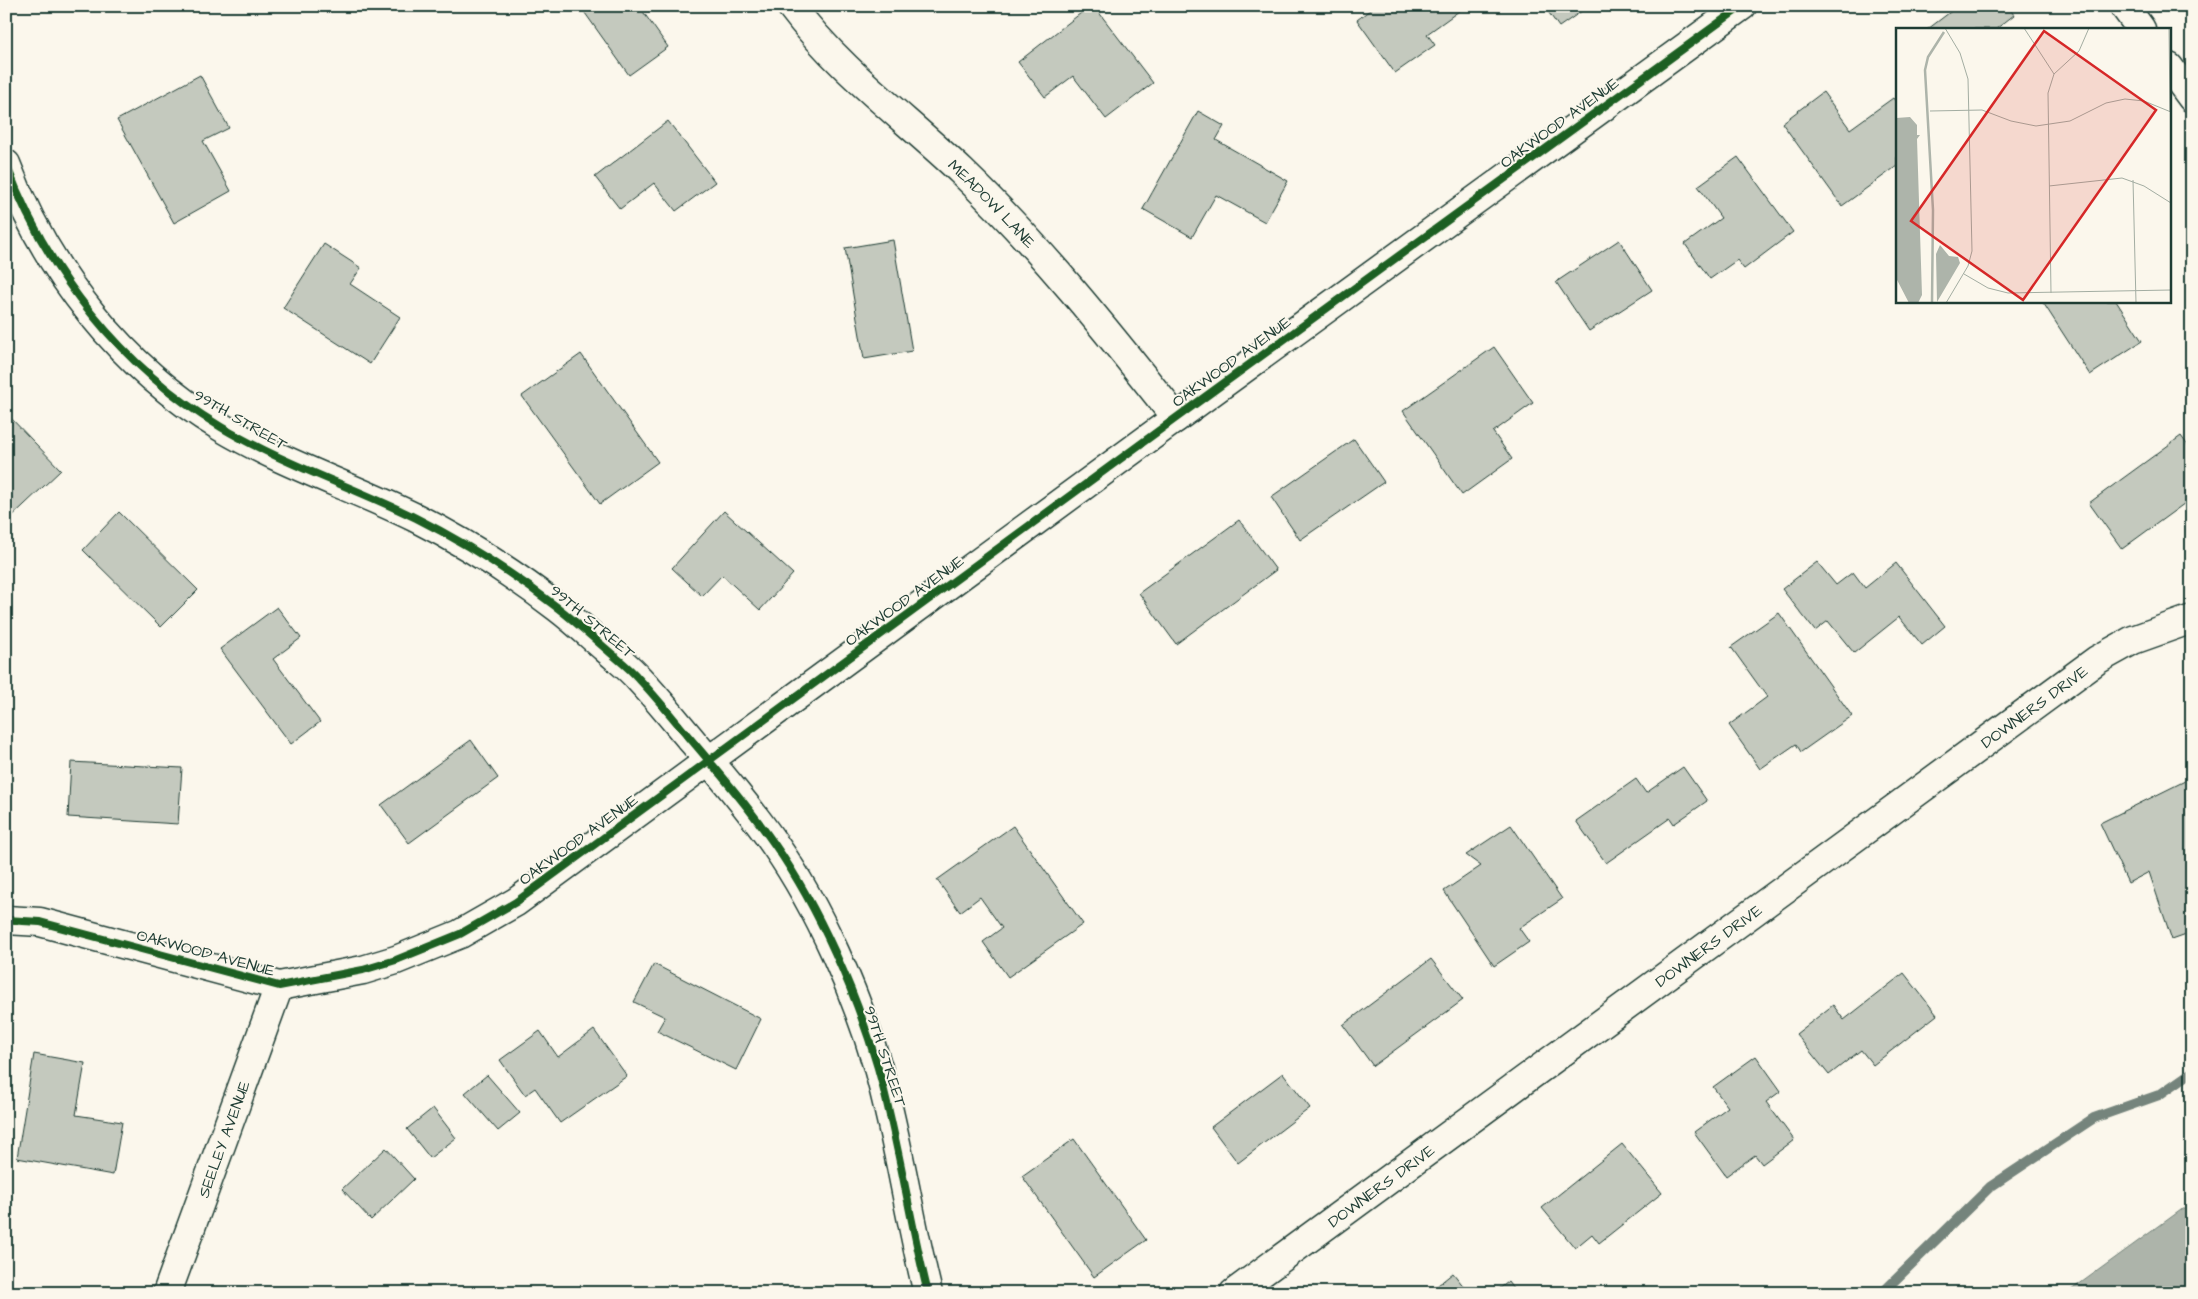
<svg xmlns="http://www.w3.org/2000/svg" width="2198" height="1299" viewBox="0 0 2198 1299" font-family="'Architects Daughter',sans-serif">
	<rect width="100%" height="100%" fill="#fbf7ec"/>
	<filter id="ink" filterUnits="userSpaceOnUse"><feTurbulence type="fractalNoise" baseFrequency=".02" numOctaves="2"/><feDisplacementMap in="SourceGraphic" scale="10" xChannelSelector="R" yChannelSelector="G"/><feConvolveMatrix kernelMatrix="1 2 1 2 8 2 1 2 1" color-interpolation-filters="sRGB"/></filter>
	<g filter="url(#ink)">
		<!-- water -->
		<path fill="#adb4aa" stroke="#74847b" d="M2192 1202V1293H2067Z"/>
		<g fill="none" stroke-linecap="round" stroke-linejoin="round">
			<!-- stream -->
			<path stroke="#74847b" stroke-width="10" d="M1882 1293 1990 1187 2094 1118 2159 1095 2192 1072"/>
		</g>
		<!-- building -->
		<path fill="#c4c9be" stroke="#1f3d34" d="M580 6H639L668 47 629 75Z
			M1090 6H1094L1153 83 1106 119 1073 76 1045 97 1018 62Z
			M1375 6H1466L1427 34 1435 45 1395 73 1357 20Z
			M1544 6H1589L1559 27Z
			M1958 6H2008L2014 15 1996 29H1928Z
			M200 75 229 128 203 141 231 191 174 223 117 120Z
			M1823 92 1850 129 1893 98 1897 103V166L1842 206 1782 123Z
			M1198 111 1224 126 1216 140 1288 181 1265 222 1216 195 1192 237 1143 209Z
			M668 121 715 182 676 211 654 183 620 209 595 177Z
			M1738 157 1793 232 1744 269 1737 260 1710 279 1685 244 1721 218 1698 186Z
			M893 240 912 351 864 359 845 248Z
			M1619 240 1652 290 1589 331 1556 282Z
			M324 244 361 268 350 284 400 317 370 364 283 308Z
			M2042 301H2116L2142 341 2090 375Z
			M1494 347 1533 403 1493 432 1512 459 1462 495 1403 411Z
			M581 354 658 462 600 504 522 396Z
			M6 413 61 470 6 522Z
			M2181 436 2192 451V498L2122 549 2089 503Z
			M1354 439 1384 482 1300 540 1271 497Z
			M724 511 793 574 760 610 722 575 702 596 672 568Z
			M119 512 198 590 161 627 83 550Z
			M1239 520 1276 570 1176 644 1139 593Z
			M1817 562 1836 585 1853 572 1865 588 1896 563 1945 626 1922 645 1899 617 1854 653 1828 621 1815 631 1782 589Z
			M277 607 301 638 273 659 320 722 291 744 220 649Z
			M1779 613 1852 716 1801 752 1796 744 1760 769 1729 725 1767 697 1731 647Z
			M471 740 498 778 409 843 381 805Z
			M71 762 182 768 178 824 68 817Z
			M1683 767 1707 801 1674 824 1670 818 1606 863 1576 821 1636 779 1646 793Z
			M2189 779 2192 786V933L2172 940 2149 872 2128 883 2100 823Z
			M1511 825 1562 899 1519 928 1529 942 1494 966 1444 891 1481 866 1466 855Z
			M1013 826 1083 924 1008 977 983 942 1002 928 980 897 960 912 937 880Z
			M1431 959 1463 1000 1373 1066 1343 1025Z
			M654 964 761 1019 736 1070 657 1031 665 1017 634 1002Z
			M1904 973 1937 1015 1873 1065 1861 1050 1829 1075 1796 1034 1833 1005 1844 1020Z
			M594 1030 627 1076 560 1123 535 1088 525 1095 500 1060 540 1031 558 1057Z
			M34 1054 85 1063 76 1115 122 1122 113 1175 17 1158Z
			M1756 1056 1781 1091 1766 1102 1794 1140 1762 1164 1755 1155 1726 1176 1694 1132 1728 1107 1713 1087Z
			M1283 1073 1310 1108 1238 1163 1211 1127Z
			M487 1075 520 1113 498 1131 465 1093Z
			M433 1108 456 1138 430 1158 407 1129Z
			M1074 1139 1146 1240 1094 1277 1022 1176Z
			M1622 1144 1662 1193 1599 1243 1592 1234 1575 1248 1542 1208Z
			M386 1148 414 1179 371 1220 342 1189Z
			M1453 1273 1469 1293H1428Z
			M1508 1282 1516 1293H1494Z"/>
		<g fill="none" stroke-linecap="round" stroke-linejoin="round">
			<!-- minor casing -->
			<g stroke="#1f3d34" stroke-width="31">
				<g id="minor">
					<path id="s1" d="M791 6C839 70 905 118 962 172 1041 248 1108 332 1176 418"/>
					<path d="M2124 6 2141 29"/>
					<path d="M2169 67 2192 98"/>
					<path d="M6 164C46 271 122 368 221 427 283 464 351 486 416 518 466 543 514 574 558 608 575 621 590 635 605 648 616 658 629 667 639 679 658 699 676 722 694 743 722 776 751 810 775 845 819 908 857 995 878 1068 899 1142 909 1218 928 1293"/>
					<path d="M6 920 40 922 279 986 363 970 396 960 460 934 516 902 1176 418 1742 6"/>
					<path id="s2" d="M167 1293 279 986"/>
					<path id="s3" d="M1234 1293 2097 660 2133 640 2192 619"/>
				</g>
			</g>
			<!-- minor -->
			<use href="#minor" stroke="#fbf7ec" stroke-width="28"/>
			<!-- cycleway casing -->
			<g stroke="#fbf7ec" stroke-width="11">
				<path id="cycleway" d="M6 164C46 271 122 368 221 427 283 464 351 486 416 518 466 543 514 574 558 608 575 621 590 635 605 648 616 658 629 667 639 679 658 699 676 722 694 743 722 776 751 810 775 845 819 908 857 995 878 1068 899 1142 909 1218 928 1293
					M6 920 40 922 279 986 363 970 396 960 460 934 516 902 1176 418 1742 6"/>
			</g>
			<!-- cycleway -->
			<use href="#cycleway" stroke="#1b5e20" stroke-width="8"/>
		</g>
	</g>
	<g text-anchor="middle" stroke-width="4" stroke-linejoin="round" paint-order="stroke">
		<!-- street labels -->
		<g font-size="16" fill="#1f3d34" stroke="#fbf7ec">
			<text transform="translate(1559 122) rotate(-36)" y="6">OAKWOOD AVENUE</text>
			<text dy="6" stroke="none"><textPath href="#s1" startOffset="282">MEADOW LANE</textPath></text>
			<text transform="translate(1231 361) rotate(-36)" y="6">OAKWOOD AVENUE</text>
			<text transform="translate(241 419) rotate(30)" y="6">99TH STREET</text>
			<text transform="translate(904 600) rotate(-36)" y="6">OAKWOOD AVENUE</text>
			<text transform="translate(593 621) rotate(40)" y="6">99TH STREET</text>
			<text dy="6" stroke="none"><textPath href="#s3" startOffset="992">DOWNERS DRIVE</textPath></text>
			<text transform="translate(578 839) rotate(-36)" y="6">OAKWOOD AVENUE</text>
			<text dy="6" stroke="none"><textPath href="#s3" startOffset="588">DOWNERS DRIVE</textPath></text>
			<text transform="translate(206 952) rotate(15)" y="6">OAKWOOD AVENUE</text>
			<text transform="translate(886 1056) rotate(72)" y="6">99TH STREET</text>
			<text dy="6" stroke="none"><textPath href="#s2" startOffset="164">SEELEY AVENUE</textPath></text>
			<text dy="6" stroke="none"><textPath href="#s3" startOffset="182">DOWNERS DRIVE</textPath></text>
		</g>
	</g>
	<!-- overview -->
	<g transform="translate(1896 28)">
		<rect width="275" height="275" fill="#fbf7ec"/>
		<path d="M14 89 21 97V107H24L21 111 26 267 22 275H13L0 250V90ZM44 217 53 228 62 229 64 235 41 274 40 226Z" fill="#adb4aa"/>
		<path fill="none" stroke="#adb4aa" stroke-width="2.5" d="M36 275 37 182 29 42 32 29 48 4"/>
		<path fill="none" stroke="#a3ada2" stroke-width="1" d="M49 0 64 25 72 51 76 223 72 238 50 275M128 0 158 46M273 0 274 84M34 83 86 82 115 93 140 98 174 93 210 75 229 71 248 73 275 84M237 152 240 275M153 158 226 150 248 158 275 175M68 246 92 260 112 265 275 262M155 265 152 65 158 46 183 23 193 0"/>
		<path fill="#d62828" fill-opacity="0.15" stroke="#d62828" stroke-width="2.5" d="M148 3 260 82 127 272 15 193Z"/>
		<rect width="275" height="275" fill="none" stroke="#1f3d34" stroke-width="2.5"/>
	</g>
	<!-- margin -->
	<rect width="2198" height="1299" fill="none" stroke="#fbf7ec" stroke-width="25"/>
	<rect x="12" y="12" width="2173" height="1274" fill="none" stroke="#1f3d34" stroke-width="2" filter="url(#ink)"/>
</svg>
